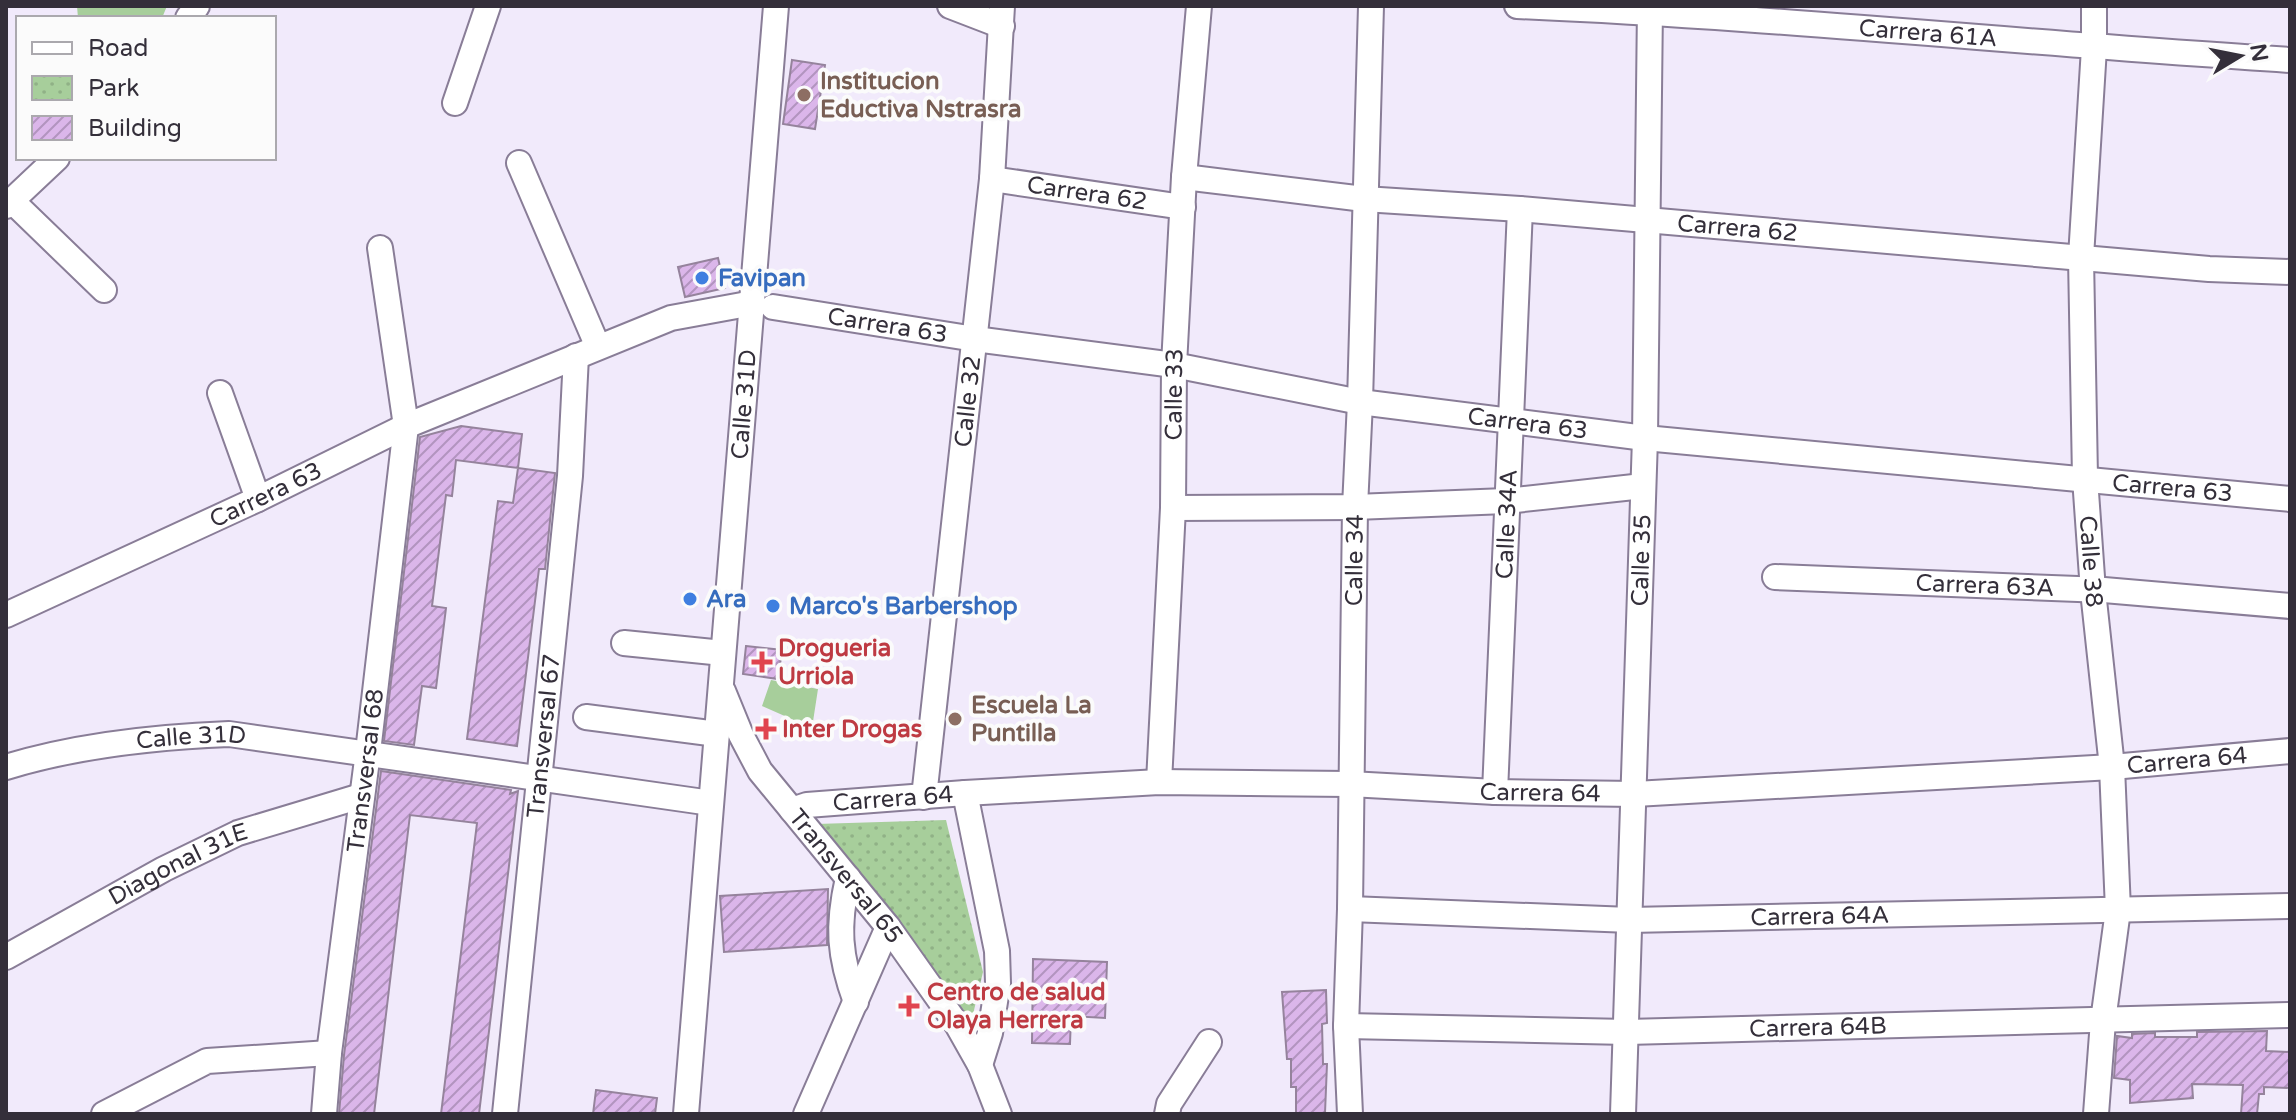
<svg xmlns="http://www.w3.org/2000/svg" width="2296" height="1120" viewBox="0 0 2296 1120" font-family="'Varela Round',sans-serif">
	<defs>
		<pattern id="park-dots" width="8" height="8" patternUnits="userSpaceOnUse" patternTransform="scale(2)"><rect width="8" height="8" fill="#a7ce9b"/><path d="M2 2h.1M6 6h.1" fill="none" stroke="#90b186" stroke-width="1.8" stroke-linecap="round"/></pattern>
		<pattern id="building-hatch" width="6" height="6" patternUnits="userSpaceOnUse" patternTransform="scale(2)"><rect width="6" height="6" fill="#dbb6ea"/><path d="M-1 1l2-2M0 6l6-6M5 7l2-2" fill="none" stroke="#b294bf"/></pattern>
	</defs>
	<rect width="100%" height="100%" fill="#f1eafb"/>
	<!-- green -->
	<path fill="#a7ce9b" d="M77 6H167L162 18H78Z
		M771 680 818 689 812 728 762 706Z"/>
	<!-- park -->
	<path fill="url(#park-dots)" d="M946 820 983 972 971 1023 816 824Z"/>
	<!-- building -->
	<path fill="url(#building-hatch)" stroke="#95839c" stroke-width="2" d="M792 60 825 65 815 129 783 124Z
		M718 258 725 288 685 297 678 267Z
		M461 426 522 434 518 468 456 460 452 496 446 495 432 606 446 608 436 688 422 686 414 745 384 741 420 437Z
		M518 468 555 473 545 569H539L517 746 467 739 498 501 513 503Z
		M746 646 782 650 778 679 743 674Z
		M381 771 511 790 510 794 518 791 479 1114H441L477 823 410 815 374 1114H339L344 1055Z
		M828 889 827 945 724 952 720 896Z
		M1033 959 1107 962 1105 1018 1071 1016 1070 1044 1032 1043Z
		M1326 990 1327 1023 1322 1024 1323 1064H1327L1325 1113H1296V1087H1291V1059H1287L1282 992Z
		M2267 1031 2266 1051 2290 1052V1088L2264 1087V1094H2259L2257 1114H2241L2243 1085 2192 1084 2193 1098 2130 1103V1080L2114 1078 2117 1036 2132 1038V1034L2155 1033V1037H2197V1032Z
		M596 1090 657 1098 655 1114H593Z"/>
	<g fill="none" stroke-linecap="round" stroke-linejoin="round">
		<!-- minor casing -->
		<g stroke="#897d97" stroke-width="28">
			<g id="minor">
				<path d="M950 6 1002 26"/>
				<path id="s1" d="M1517 6C1775 17 2032 44 2290 60"/>
				<path id="s2" d="M2094 6V48L2081 257 2085 478 2093 591 2112 767 2118 910 2103 1021 2096 1114"/>
				<path d="M188 18 197 6"/>
				<path d="M455 103 488 6"/>
				<path d="M519 163 598 347"/>
				<path id="s3" d="M1184 177 1364 199 1520 209 2209 269 2290 272"/>
				<path id="s4" d="M992 179 1183 207"/>
				<path d="M12 201 104 290"/>
				<path d="M6 206 57 158"/>
				<path id="s5" d="M773 307 975 339 1174 365 1360 402 1645 438 2290 499"/>
				<path d="M220 393 258 499"/>
				<path d="M1173 508 1355 507 1506 501 1643 486"/>
				<path id="s6" d="M1775 577 2104 590 2290 606"/>
				<path id="s7" d="M6 615 258 499 406 426 671 318 753 303"/>
				<path d="M624 643 723 653"/>
				<path id="s8" d="M723 691 741 735 760 771 888 927 958 1026 980 1065 999 1114"/>
				<path d="M586 717 717 734"/>
				<path id="s9" d="M6 767C78 745 154 737 229 734L711 803"/>
				<path id="s10" d="M1159 782 1173 508 1174 365 1184 177 1199 6"/>
				<path id="s11" d="M1495 792 1520 209"/>
				<path d="M965 793 997 951 998 983 990 1033 980 1065"/>
				<path id="s12" d="M924 797 992 179 1002 6"/>
				<path id="s13" d="M792 810 807 805 965 793 1159 782 1350 784 1495 792 1635 794 2112 767 2290 751"/>
				<path d="M848 878C837 926 839 956 856 1002"/>
				<path id="s14" d="M1350 909 1630 920 2290 906"/>
				<path id="s15" d="M6 957 164 869 238 833 361 796"/>
				<path id="s16" d="M1346 1026 1627 1032 2290 1015"/>
				<path d="M104 1114 207 1061 329 1053"/>
				<path id="s17" d="M324 1114 329 1053 368 752 406 426 380 248"/>
				<path id="s18" d="M505 1114 570 476 576 356"/>
				<path id="s19" d="M686 1114 776 6"/>
				<path d="M806 1114 888 927"/>
				<path d="M1167 1114 1169 1104 1209 1042"/>
				<path id="s20" d="M1350 1114 1346 1026 1350 909 1355 507 1360 402 1371 6"/>
				<path id="s21" d="M1623 1114 1645 438 1650 6"/>
			</g>
		</g>
		<!-- minor -->
		<use href="#minor" stroke="#fff" stroke-width="24"/>
	</g>
	<!-- markers -->
	<g fill="#8d6e63" stroke="#fbfbfb" stroke-width="3">
		<circle cx="804" cy="95" r="8"/>
		<circle cx="955" cy="719" r="8"/>
	</g>
	<g fill="#3f7fe0" stroke="#fbfbfb" stroke-width="3">
		<circle cx="702" cy="278" r="8"/>
		<circle cx="690" cy="599" r="8"/>
		<circle cx="773" cy="606" r="8"/>
	</g>
	<g fill="#e0444e" stroke="#fbfbfb" stroke-width="3">
		<path d="M758 650h8v8h8v8h-8v8h-8v-8h-8v-8h8z"/>
		<path d="M762 717h8v8h8v8h-8v8h-8v-8h-8v-8h8z"/>
		<path d="M905 994h8v8h8v8h-8v8h-8v-8h-8v-8h8z"/>
	</g>
	<g text-anchor="middle" stroke-width="8" stroke-linejoin="round" paint-order="stroke">
		<!-- street labels -->
		<g font-size="24" fill="#342f3a" stroke="#fbfbfb">
			<text dy="8" stroke="none"><textPath href="#s1" startOffset="412">Carrera 61A</textPath></text>
			<text dy="8" stroke="none"><textPath href="#s4" startOffset="96">Carrera 62</textPath></text>
			<text dy="8" stroke="none"><textPath href="#s3" startOffset="556">Carrera 62</textPath></text>
			<text dy="8" stroke="none"><textPath href="#s5" startOffset="116">Carrera 63</textPath></text>
			<text dy="8" stroke="none"><textPath href="#s10" startOffset="388">Calle 33</textPath></text>
			<text dy="8" stroke="none"><textPath href="#s12" startOffset="398">Calle 32</textPath></text>
			<text dy="8" stroke="none"><textPath href="#s19" startOffset="712">Calle 31D</textPath></text>
			<text dy="8" stroke="none"><textPath href="#s5" startOffset="764">Carrera 63</textPath></text>
			<text dy="8" stroke="none"><textPath href="#s5" startOffset="1412">Carrera 63</textPath></text>
			<text dy="8" stroke="none"><textPath href="#s7" startOffset="286">Carrera 63</textPath></text>
			<text dy="8" stroke="none"><textPath href="#s11" startOffset="268">Calle 34A</textPath></text>
			<text dy="8" stroke="none"><textPath href="#s20" startOffset="554">Calle 34</textPath></text>
			<text dy="8" stroke="none"><textPath href="#s21" startOffset="554">Calle 35</textPath></text>
			<text dy="8" stroke="none"><textPath href="#s2" startOffset="556">Calle 38</textPath></text>
			<text dy="8" stroke="none"><textPath href="#s6" startOffset="210">Carrera 63A</textPath></text>
			<text dy="8" stroke="none"><textPath href="#s18" startOffset="380">Transversal 67</textPath></text>
			<text dy="8" stroke="none"><textPath href="#s9" startOffset="188">Calle 31D</textPath></text>
			<text dy="8" stroke="none"><textPath href="#s13" startOffset="1398">Carrera 64</textPath></text>
			<text dy="8" stroke="none"><textPath href="#s17" startOffset="346">Transversal 68</textPath></text>
			<text dy="8" stroke="none"><textPath href="#s13" startOffset="750">Carrera 64</textPath></text>
			<text dy="8" stroke="none"><textPath href="#s13" startOffset="102">Carrera 64</textPath></text>
			<text dy="8" stroke="none"><textPath href="#s15" startOffset="196">Diagonal 31E</textPath></text>
			<text dy="8" stroke="none"><textPath href="#s8" startOffset="224">Transversal 65</textPath></text>
			<text dy="8" stroke="none"><textPath href="#s14" startOffset="470">Carrera 64A</textPath></text>
			<text dy="8" stroke="none"><textPath href="#s16" startOffset="472">Carrera 64B</textPath></text>
		</g>
		<!-- education labels -->
		<g font-size="24" font-weight="bold" fill="#785e54" stroke="#fbfbfb" text-anchor="start">
			<text x="820" y="89">Institucion<tspan x="820" dy="28">Eductiva Nstrasra</tspan></text>
			<text x="971" y="713">Escuela La<tspan x="971" dy="28">Puntilla</tspan></text>
		</g>
		<!-- shop labels -->
		<g font-size="24" font-weight="bold" fill="#366cbe" stroke="#fbfbfb" text-anchor="start">
			<text x="718" y="286">Favipan</text>
			<text x="706" y="607">Ara</text>
			<text x="789" y="614">Marco's Barbershop</text>
		</g>
		<!-- health labels -->
		<g font-size="24" font-weight="bold" fill="#be3a42" stroke="#fbfbfb" text-anchor="start">
			<text x="778" y="656">Drogueria<tspan x="778" dy="28">Urriola</tspan></text>
			<text x="782" y="737">Inter Drogas</text>
			<text x="927" y="1000">Centro de salud<tspan x="927" dy="28">Olaya Herrera</tspan></text>
		</g>
	</g>
	<!-- border -->
	<rect width="2296" height="1120" fill="none" stroke="#342f3a" stroke-width="16"/>
	<!-- legend -->
	<rect x="16" y="16" width="260" height="144" fill="#fbfbfb" stroke="#aba9ae" stroke-width="2"/>
	<rect x="32" y="42" width="40" height="12" fill="#ffffff" stroke="#aba9ae" stroke-width="2"/>
	<text x="88" y="56" font-size="24" fill="#342f3a">Road</text>
	<rect x="32" y="76" width="40" height="24" fill="url(#park-dots)" stroke="#aba9ae" stroke-width="2"/>
	<text x="88" y="96" font-size="24" fill="#342f3a">Park</text>
	<rect x="32" y="116" width="40" height="24" fill="url(#building-hatch)" stroke="#aba9ae" stroke-width="2"/>
	<text x="88" y="136" font-size="24" fill="#342f3a">Building</text>
	<!-- north arrow -->
	<g transform="translate(2240 56) rotate(80)" stroke="#fbfbfb" stroke-width="6" paint-order="stroke">
	<path d="M0-6L14 30L0 20L-14 30Z" fill="#342f3a"/>
	<text y="-12" font-size="22" font-weight="bold" text-anchor="middle" fill="#342f3a">N</text>
	</g>
</svg>
